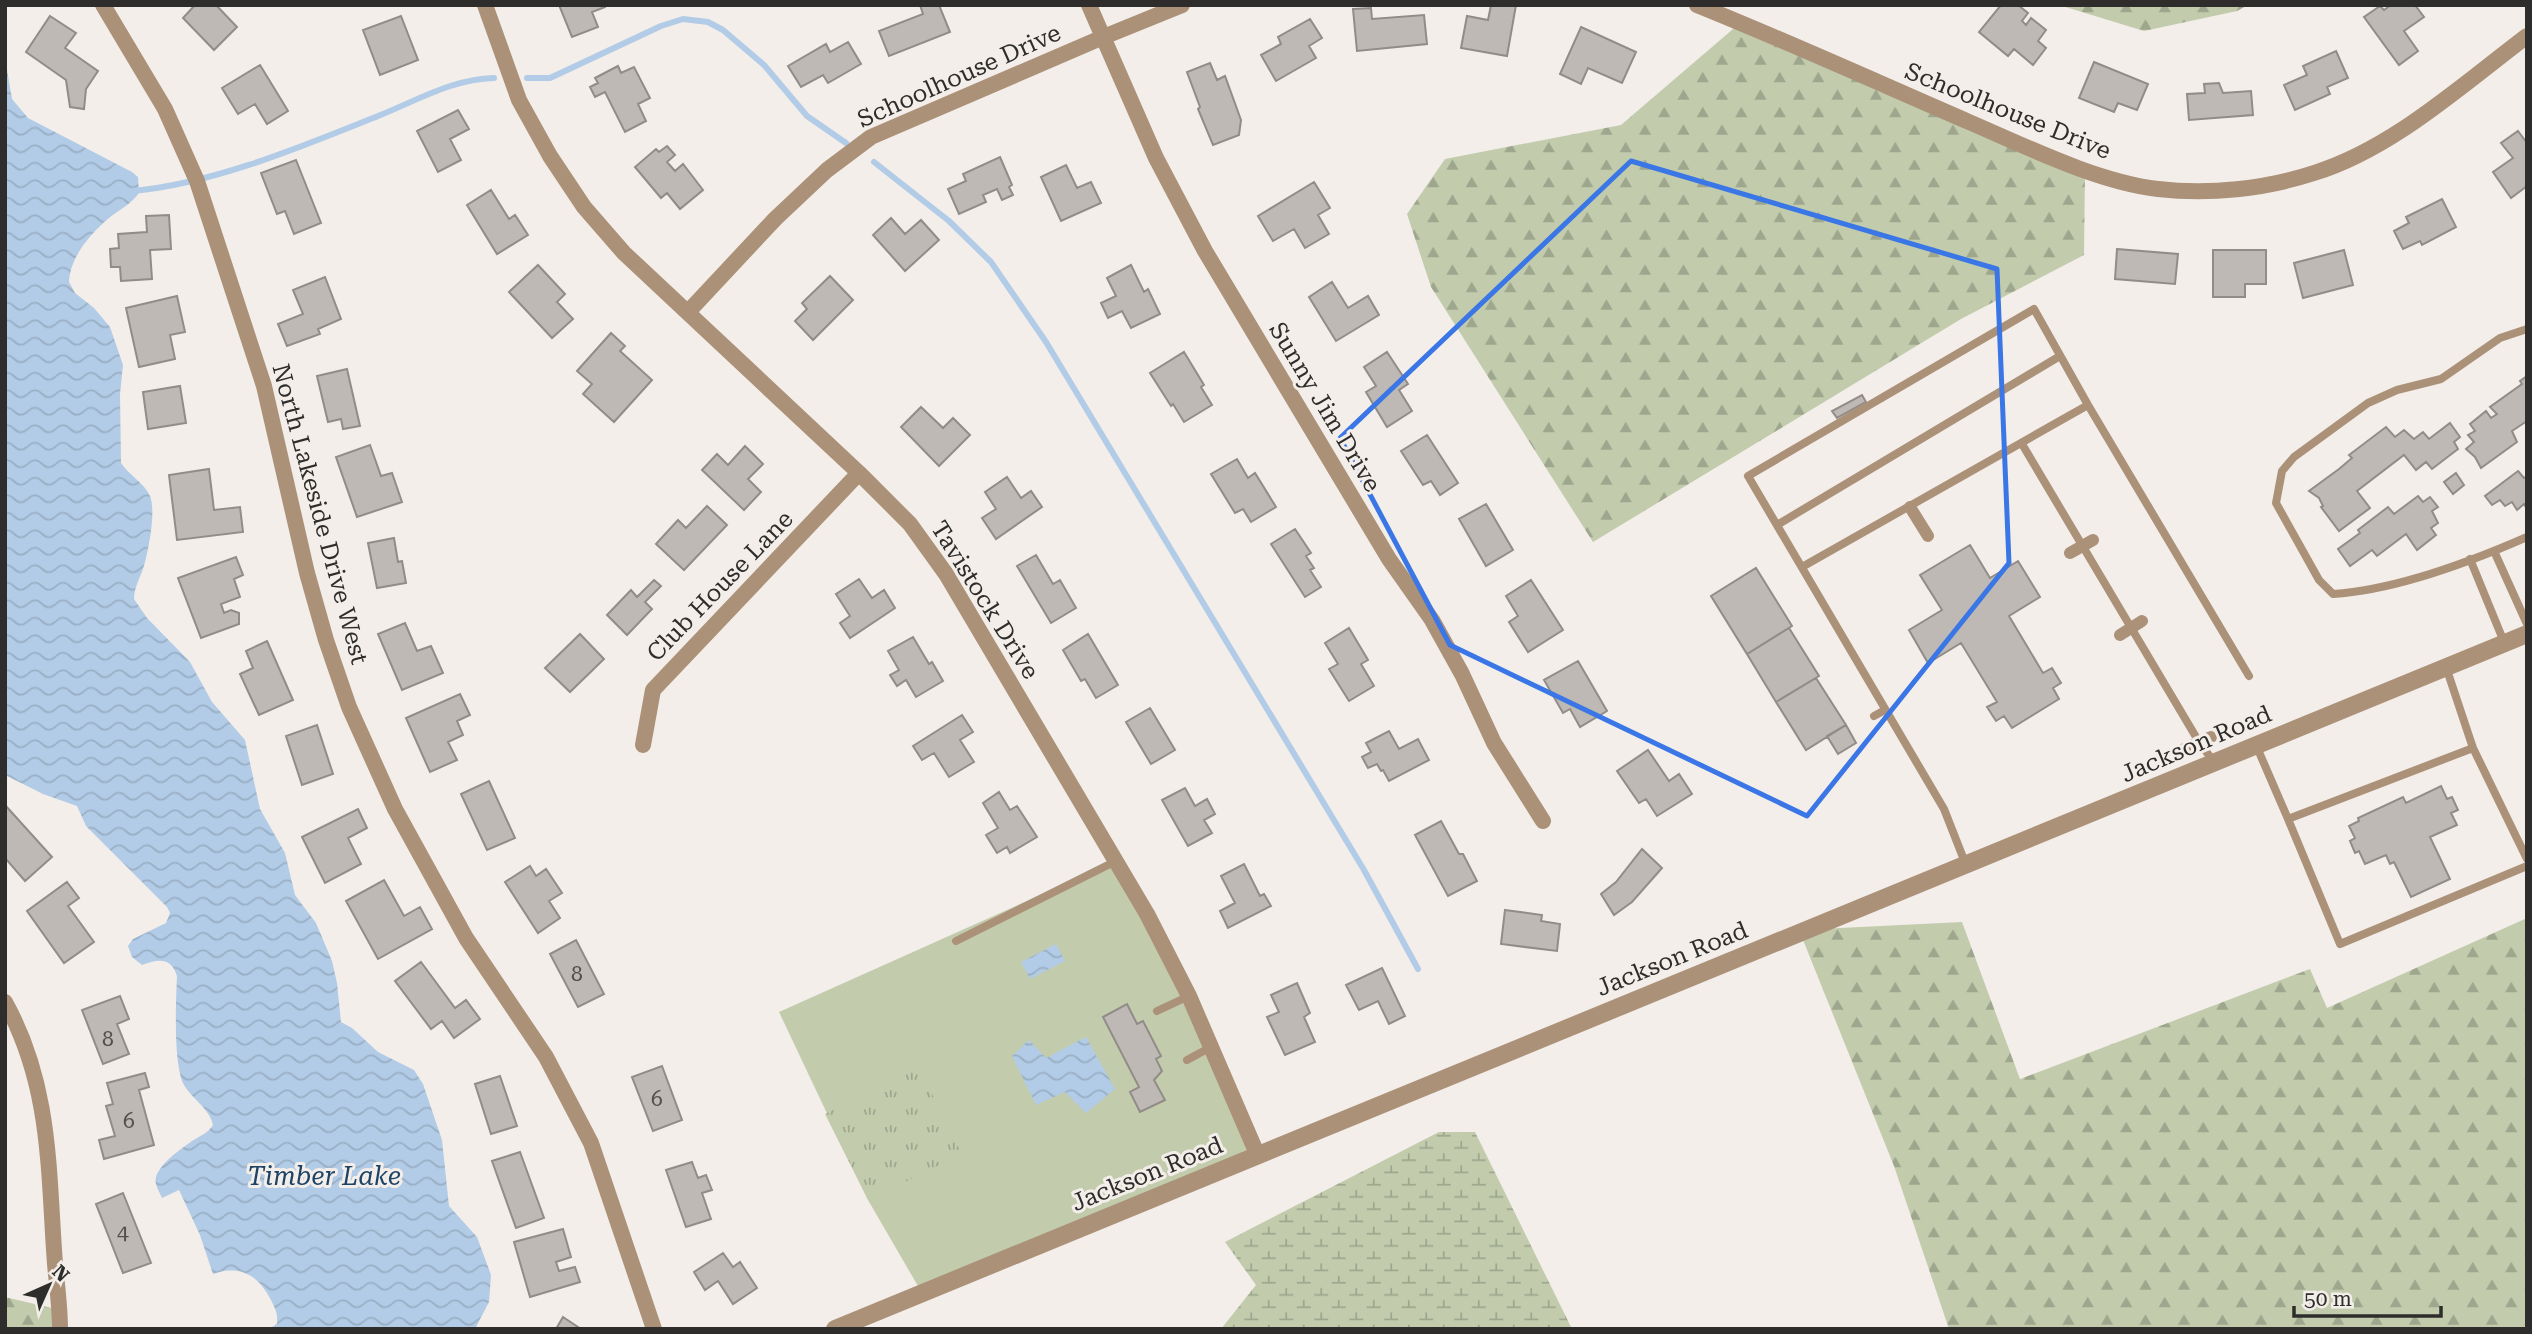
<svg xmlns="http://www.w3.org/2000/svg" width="2532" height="1334" viewBox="0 0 2532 1334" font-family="'Roboto Serif',serif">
	<defs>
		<pattern id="forest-firs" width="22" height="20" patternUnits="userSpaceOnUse" patternTransform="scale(1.75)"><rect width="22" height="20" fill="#c2ccad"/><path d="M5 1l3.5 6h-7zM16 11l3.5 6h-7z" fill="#9ea68d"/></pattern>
		<pattern id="wetland-marsh" width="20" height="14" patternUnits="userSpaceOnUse" patternTransform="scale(1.75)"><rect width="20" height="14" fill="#c2ccad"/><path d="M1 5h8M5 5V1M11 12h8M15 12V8" fill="none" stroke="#9ea68d"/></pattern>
		<pattern id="park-tufts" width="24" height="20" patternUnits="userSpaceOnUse" patternTransform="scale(1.75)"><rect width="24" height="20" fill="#c2ccad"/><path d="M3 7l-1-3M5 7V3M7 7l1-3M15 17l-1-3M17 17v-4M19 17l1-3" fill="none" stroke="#9ea68d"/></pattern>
		<pattern id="water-waves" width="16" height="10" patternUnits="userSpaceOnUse" patternTransform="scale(1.75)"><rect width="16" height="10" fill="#b2cbe6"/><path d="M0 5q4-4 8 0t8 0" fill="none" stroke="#99afc5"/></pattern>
	</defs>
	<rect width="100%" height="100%" fill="#f3eee9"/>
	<!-- green -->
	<path fill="#c2ccad" d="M1116 861 1258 1156 922 1293 868 1200 779 1012Z"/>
	<!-- forest -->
	<path fill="url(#forest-firs)" d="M2059 5H2248L2237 11 2144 31Z
		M1740 23 2085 169 2084 255 1961 319 1593 542 1431 287 1407 214 1445 159 1621 125Z
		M2527 918V1329H1949L1894 1166 1799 930 1962 922 2020 1079 2310 969 2327 1008Z
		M5 1297 56 1309 58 1329H5Z"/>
	<!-- wetland -->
	<path fill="url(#wetland-marsh)" d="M1439 1132H1475L1572 1329H1221L1256 1285 1225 1242Z"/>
	<!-- park -->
	<path fill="url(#park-tufts)" d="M919 1068 962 1154 868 1200 825 1114Z"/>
	<!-- water -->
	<path fill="url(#water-waves)" d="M5 58 12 99 28 118 132 172 138 177 139 193C131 204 119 210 109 218 91 233 70 257 69 282L75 293 94 308 110 327 123 365 120 394 121 463C129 475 144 483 150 496 156 511 149 547 145 562 142 575 134 586 134 599L147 618 190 662 212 702 245 740 260 809 285 853 295 895 316 923 332 961 337 983 341 1022 352 1028 378 1052 414 1070 423 1084 442 1140 449 1206 477 1237 491 1275 489 1302 475 1329H269L277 1324C278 1315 276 1310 272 1302 260 1277 242 1264 213 1274L200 1235 179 1190 162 1198C159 1191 154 1184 156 1177 161 1162 180 1150 192 1141 200 1136 208 1133 213 1125 210 1109 192 1099 184 1085 173 1064 176 1001 177 976 171 957 158 959 142 965L132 957 128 946 133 939 166 923 170 913 167 907 86 826 77 806 43 794 5 775Z
		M1056 944 1065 961 1030 979 1021 962Z
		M1086 1037 1115 1089 1086 1113 1065 1092 1036 1105 1012 1056 1029 1040 1046 1058Z"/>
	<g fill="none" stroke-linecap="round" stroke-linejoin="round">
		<!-- stream -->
		<path stroke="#b2cbe6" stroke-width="6" d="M527 78H550L661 26 683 19 708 22 723 30 764 65 807 116 846 143
			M874 162 949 221 991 262 1046 342 1364 870 1418 969
			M133 191C213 184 303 146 378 116 416 101 452 79 494 78"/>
	</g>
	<!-- building -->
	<path fill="#beb9b4" stroke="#918c88" stroke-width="2" d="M195 5H216L237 27 214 50 183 18Z
		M559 5H605V7L592 12 598 27 572 37Z
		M920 5H939L950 32 889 56 879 31 923 14Z
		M1491 5H1516L1507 56 1461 48 1467 16 1488 20Z
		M2001 5H2018L2028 13 2022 21 2026 25 2031 18 2046 30 2038 41 2046 48 2033 65 2014 49 2008 56 1979 32Z
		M2391 5H2415L2424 17 2404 31 2418 51 2399 65 2364 17 2380 6 2384 10Z
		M1371 8 1372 19 1424 15 1427 44 1357 51 1353 9Z
		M50 16 76 33 65 48 98 71 86 89 84 109 70 107 66 80 26 52Z
		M401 16 418 60 380 75 363 30Z
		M1310 19 1322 38 1309 46 1316 58 1276 81 1261 55 1281 44 1278 37Z
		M1581 27 1636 52 1622 83 1588 68 1581 84 1560 74Z
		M848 42 861 64 828 83 823 75 801 87 788 66 826 44 830 52Z
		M2336 51 2348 78 2327 87 2330 94 2295 110 2284 85 2307 75 2303 66Z
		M2094 62 2148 84 2137 110 2118 103 2114 112 2079 98Z
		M1210 63 1217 80 1225 76 1241 120 1239 135 1213 145 1198 109 1200 107 1187 72Z
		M260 65 288 111 267 124 255 104 238 114 222 88Z
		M618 66 621 73 634 67 650 98 638 104 646 121 625 132 605 92 595 97 590 87 598 83 595 78Z
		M2219 83 2223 93 2251 91 2253 115 2189 120 2187 94 2205 93 2204 84Z
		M458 110 469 129 450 139 461 160 438 172 417 131Z
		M2518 131 2527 143V186L2511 198 2493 172 2513 158 2501 143Z
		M667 146 675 155 667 162 675 171 683 164 703 190 680 209 667 193 661 198 635 167 656 149 659 152Z
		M1000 157 1012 185 1009 187 1013 195 1002 200 997 189 983 195 986 202 959 214 948 189 966 181 963 174Z
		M296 160 321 223 294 234 285 211 277 214 261 173Z
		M1066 165 1077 188 1091 182 1101 203 1061 221 1041 177Z
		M1314 182 1330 208 1318 215 1329 234 1305 248 1294 229 1273 241 1258 216Z
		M491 190 509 219 515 215 528 235 497 254 467 205Z
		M2442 199 2456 227 2422 245 2420 241 2403 249 2394 231 2409 223 2406 217Z
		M169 215 171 249 150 250 152 279 121 281 120 267H111L110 249 119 248 118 234 147 232 146 216Z
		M891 218 905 234 921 220 939 240 905 271 873 235Z
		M2117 249 2178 254 2175 284 2115 279Z
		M2213 250H2266V284H2245V297H2213Z
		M2344 250 2353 285 2303 298 2294 263Z
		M538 265 565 294 557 302 573 319 552 338 509 292Z
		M1131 265 1144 292 1148 289 1160 314 1131 328 1122 311 1108 318 1101 303 1116 296 1107 278Z
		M830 276 853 300 813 340 795 321 807 309 802 303Z
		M325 277 341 319 318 329 320 334 287 346 278 324 303 314 293 290Z
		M1332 282 1348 308 1368 296 1379 315 1336 341 1309 297Z
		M177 296 185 332 170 335 175 359 139 367 126 308Z
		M611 333 625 346 620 351 652 380 614 422 583 394 592 384 577 371Z
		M1184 352 1204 385 1201 387 1212 405 1184 422 1173 404 1171 406 1150 373Z
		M1387 352 1408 384 1399 390 1412 411 1387 427 1366 392 1376 386 1364 367Z
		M347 369 360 426 343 429 341 419 328 422 317 376Z
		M2527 376V421L2512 431 2517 442 2481 468 2475 457 2466 449 2474 442 2468 435 2475 431 2470 424 2486 411 2491 418 2497 414 2490 407 2522 384 2520 381Z
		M180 386 186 423 148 429 143 392Z
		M1862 395 1866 402 1837 418 1832 411Z
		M921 407 943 428 953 418 970 435 939 466 901 427Z
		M2450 423 2460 437 2454 442 2458 449 2432 469 2426 462 2416 470 2404 455 2357 491 2370 508 2339 531 2321 507 2323 506 2319 498 2309 491 2339 469 2352 458 2349 455 2386 427 2395 437 2404 430 2414 439 2423 432 2429 439Z
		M1427 435 1458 483 1440 495 1431 481 1423 485 1401 451Z
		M370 445 381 476 392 473 402 502 357 517 336 457Z
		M745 446 763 464 748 479 761 492 744 510 702 470 717 454 728 465Z
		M1237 459 1248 478 1255 473 1276 507 1251 522 1243 509 1235 513 1211 474Z
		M209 469 214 510 240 507 243 532 177 540 169 475Z
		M2518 471 2524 478 2527 476V509L2524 504 2517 510 2512 502 2505 506 2500 500 2492 505 2485 496Z
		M2456 473 2464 485 2453 494 2444 482Z
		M1007 477 1021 498 1031 491 1042 507 996 539 982 518 996 509 985 492Z
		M2418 496 2423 502 2430 497 2438 507 2432 511 2438 523 2431 528 2436 535 2417 550 2406 534 2377 556 2372 550 2350 566 2338 549 2360 533 2358 530 2388 507 2394 514Z
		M1486 504 1513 550 1486 566 1459 519Z
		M707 506 727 525 684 570 656 544 678 520 686 528Z
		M1295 529 1311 553 1306 556 1314 568 1310 570 1321 587 1305 597 1271 544Z
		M394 538 398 562 402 561 406 583 377 588 368 543Z
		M1970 545 1990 578 2018 561 2040 597 2009 616 2043 673 2052 668 2061 683 2053 688 2059 699 2012 728 2004 716 1996 721 1987 707 1997 702 1961 643 1928 663 1909 630 1942 610 1920 575Z
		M1036 555 1053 584 1060 580 1076 608 1051 623 1017 566Z
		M236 557 243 575 234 579 240 597 221 604 224 613 231 610 239 613V624L201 638 178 578Z
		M1756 568 1792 626 1747 654 1711 596Z
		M859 579 872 598 884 590 895 608 850 638 840 623 850 616 836 594Z
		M654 580 661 586 645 602 652 609 627 635 607 615 631 590 637 597Z
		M1531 580 1563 630 1528 652 1509 622 1518 616 1506 596Z
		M405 623 417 651 431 646 443 673 402 690 378 634Z
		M1349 628 1368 660 1361 664 1374 686 1349 701 1329 669 1338 664 1325 643Z
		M1789 628 1819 676 1776 702 1747 654Z
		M580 634 604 659 570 692 545 668Z
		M1088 634 1118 685 1096 698 1085 679 1081 681 1063 650Z
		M913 637 929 664 932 662 943 681 916 697 906 680 897 686 890 675 899 670 888 651Z
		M267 641 293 700 259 715 240 674 253 668 246 651Z
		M1578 661 1607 711 1580 727 1570 709 1563 713 1544 680Z
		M1816 678 1846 725 1806 750 1776 702Z
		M460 694 470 715 457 721 463 735 448 742 457 760 430 772 406 718Z
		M1150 708 1175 750 1151 764 1126 722Z
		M962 715 973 732 960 740 974 762 949 777 934 753 922 760 913 746Z
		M317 725 333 774 302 785 286 736Z
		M1846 725 1856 743 1838 754 1827 736Z
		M1389 731 1399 749 1418 739 1429 760 1389 781 1383 770 1381 771 1377 764 1368 768 1362 757 1371 752 1366 743Z
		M1648 750 1669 781 1679 774 1692 794 1657 816 1646 799 1639 803 1617 771Z
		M489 781 515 838 487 850 461 794Z
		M2441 786 2447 799 2452 797 2458 810 2451 813 2457 825 2430 837 2450 879 2411 897 2394 862 2390 864 2386 855 2365 864 2359 851 2355 853 2350 841 2355 838 2349 826 2359 821 2358 818 2403 797 2406 803Z
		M1185 788 1195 806 1207 799 1215 814 1204 820 1212 833 1188 846 1162 800Z
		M999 792 1010 810 1017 806 1037 837 1010 853 1007 847 997 853 986 835 998 828 983 803Z
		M5 805 52 857 25 881 5 858Z
		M358 809 367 828 348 838 361 864 325 883 302 837Z
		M1441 821 1459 854H1463L1477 881 1448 896 1415 835Z
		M1642 849 1662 868 1632 902 1614 915 1601 894 1616 882Z
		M1244 864 1260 896 1264 894 1271 906 1228 928 1220 911 1235 903 1221 876Z
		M530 866 536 876 546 869 562 893 549 901 560 918 538 933 505 882Z
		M384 880 404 916 420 907 432 929 378 959 346 901Z
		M67 882 79 898 68 906 94 942 64 963 27 911Z
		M1505 910 1542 915 1541 921 1560 924 1557 951 1501 944Z
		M576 940 604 994 578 1007 550 954Z
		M421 962 455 1008 466 1000 480 1019 454 1038 442 1021 431 1029 395 981Z
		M1382 968 1405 1016 1389 1024 1378 1001 1359 1010 1346 985Z
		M1297 983 1310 1013 1304 1017 1315 1042 1285 1055 1267 1017 1279 1012 1271 995Z
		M120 996 129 1019 117 1024 129 1054 103 1064 82 1010Z
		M1127 1004 1137 1024 1143 1021 1161 1056 1156 1059 1162 1071 1154 1080 1165 1100 1140 1112 1130 1092 1139 1087 1103 1017Z
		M662 1066 682 1120 653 1131 632 1077Z
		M145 1073 149 1087 139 1090 154 1145 104 1159 99 1140 115 1136 106 1106 113 1104 107 1083Z
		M500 1076 517 1126 491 1134 475 1084Z
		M520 1152 544 1218 516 1228 492 1161Z
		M692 1162 698 1178 706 1175 712 1190 702 1193 711 1219 686 1227 666 1170Z
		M123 1193 151 1263 123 1273 96 1204Z
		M563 1229 571 1257 556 1262 559 1271 575 1267 580 1282 530 1297 514 1242Z
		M723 1253 733 1267 740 1262 757 1288 733 1304 718 1281 705 1290 694 1272Z
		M563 1317 581 1329H556Z"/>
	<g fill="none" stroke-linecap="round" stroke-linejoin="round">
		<!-- service -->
		<path stroke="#ac9179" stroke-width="8" d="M2527 329 2500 338 2441 379 2397 390 2368 403 2294 457 2282 471 2276 503 2319 580 2333 594C2395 590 2470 562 2527 537
			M2022 444 2199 742 2214 762
			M1777 525 2060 356
			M2494 551 2527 624
			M2470 559 2504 642
			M1802 567 2088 405
			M1874 716 1885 710
			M2256 745 2288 819 2473 748 2446 667
			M2473 748 2527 859
			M2288 819 2340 944 2527 866
			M1966 865 1944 809 1748 476 2034 309 2088 405 2249 676
			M956 941 1116 861
			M1157 1011 1189 996
			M1187 1060 1211 1047"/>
		<!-- pedestrian -->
		<path stroke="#ac9179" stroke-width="12" d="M1910 507 1928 536
			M2070 553 2093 540
			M2120 635 2142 621
			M2182 750 2211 737"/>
		<!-- minor -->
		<path stroke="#ac9179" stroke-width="16" d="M103 5 165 109 197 181 264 386 307 573 326 640 349 707 395 809 466 938 546 1057 591 1143 654 1329
			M485 5 519 100 550 156 584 207 624 253 859 473 910 524 946 574 1147 914 1189 996 1258 1156
			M1089 5 1156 158 1205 251 1389 559 1432 620 1462 674 1494 743 1543 821
			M1697 5C1789 42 1879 83 1969 122 2025 146 2097 182 2158 189 2209 195 2265 189 2314 173 2392 149 2462 85 2527 36
			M688 312 775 219 827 170 871 137 1101 38 1182 5
			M643 745 653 690 859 473
			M5 1002C52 1087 48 1172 55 1264 57 1286 60 1307 60 1329"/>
		<!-- tertiary -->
		<path stroke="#ac9179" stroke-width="18" d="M835 1329 2527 634"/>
	</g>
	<!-- marked area -->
	<path fill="none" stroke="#3a76e5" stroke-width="5" stroke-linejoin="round" d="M1631 161 1997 269 2009 563 1807 816 1450 645 1340 438Z"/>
	<g text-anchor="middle" stroke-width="6" stroke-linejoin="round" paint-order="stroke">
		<!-- number labels -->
		<g font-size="21" fill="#52504d">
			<text x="577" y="981">8</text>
			<text x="108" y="1046">8</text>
			<text x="657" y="1106">6</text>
			<text x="129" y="1128">6</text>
			<text x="123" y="1240">4</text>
		</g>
		<!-- street labels -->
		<g font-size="24" fill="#2e2d2b" stroke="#f3eee9">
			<text transform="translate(959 76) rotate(-24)" y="8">Schoolhouse Drive</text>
			<text transform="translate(2008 111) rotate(22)" y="8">Schoolhouse Drive</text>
			<text transform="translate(1325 407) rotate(59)" y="8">Sunny Jim Drive</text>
			<text transform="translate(320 514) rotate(75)" y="8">North Lakeside Drive West</text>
			<text transform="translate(720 586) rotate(-46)" y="8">Club House Lane</text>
			<text transform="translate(985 600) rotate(58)" y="8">Tavistock Drive</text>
			<text transform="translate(2196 744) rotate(-23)" y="8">Jackson Road</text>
			<text transform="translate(1672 959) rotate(-22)" y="8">Jackson Road</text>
			<text transform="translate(1147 1174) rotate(-22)" y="8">Jackson Road</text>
		</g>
		<!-- water labels -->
		<g font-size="26" font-style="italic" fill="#1d4367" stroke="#f3eee9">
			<text x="324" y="1185">Timber Lake</text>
		</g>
	</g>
	<!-- border -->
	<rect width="2532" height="1334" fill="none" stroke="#2e2d2b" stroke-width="14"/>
	<!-- north arrow -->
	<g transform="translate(49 1285) rotate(45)" stroke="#f3eee9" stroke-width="5" paint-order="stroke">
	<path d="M0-5L12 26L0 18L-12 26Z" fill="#2e2d2b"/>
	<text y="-10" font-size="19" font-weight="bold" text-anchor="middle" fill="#2e2d2b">N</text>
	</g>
	<!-- scale -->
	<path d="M2294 1306v10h147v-10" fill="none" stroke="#2e2d2b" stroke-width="3.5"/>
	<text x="2304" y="1306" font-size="21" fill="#2e2d2b" stroke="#f3eee9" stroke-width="5" paint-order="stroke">50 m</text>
</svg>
